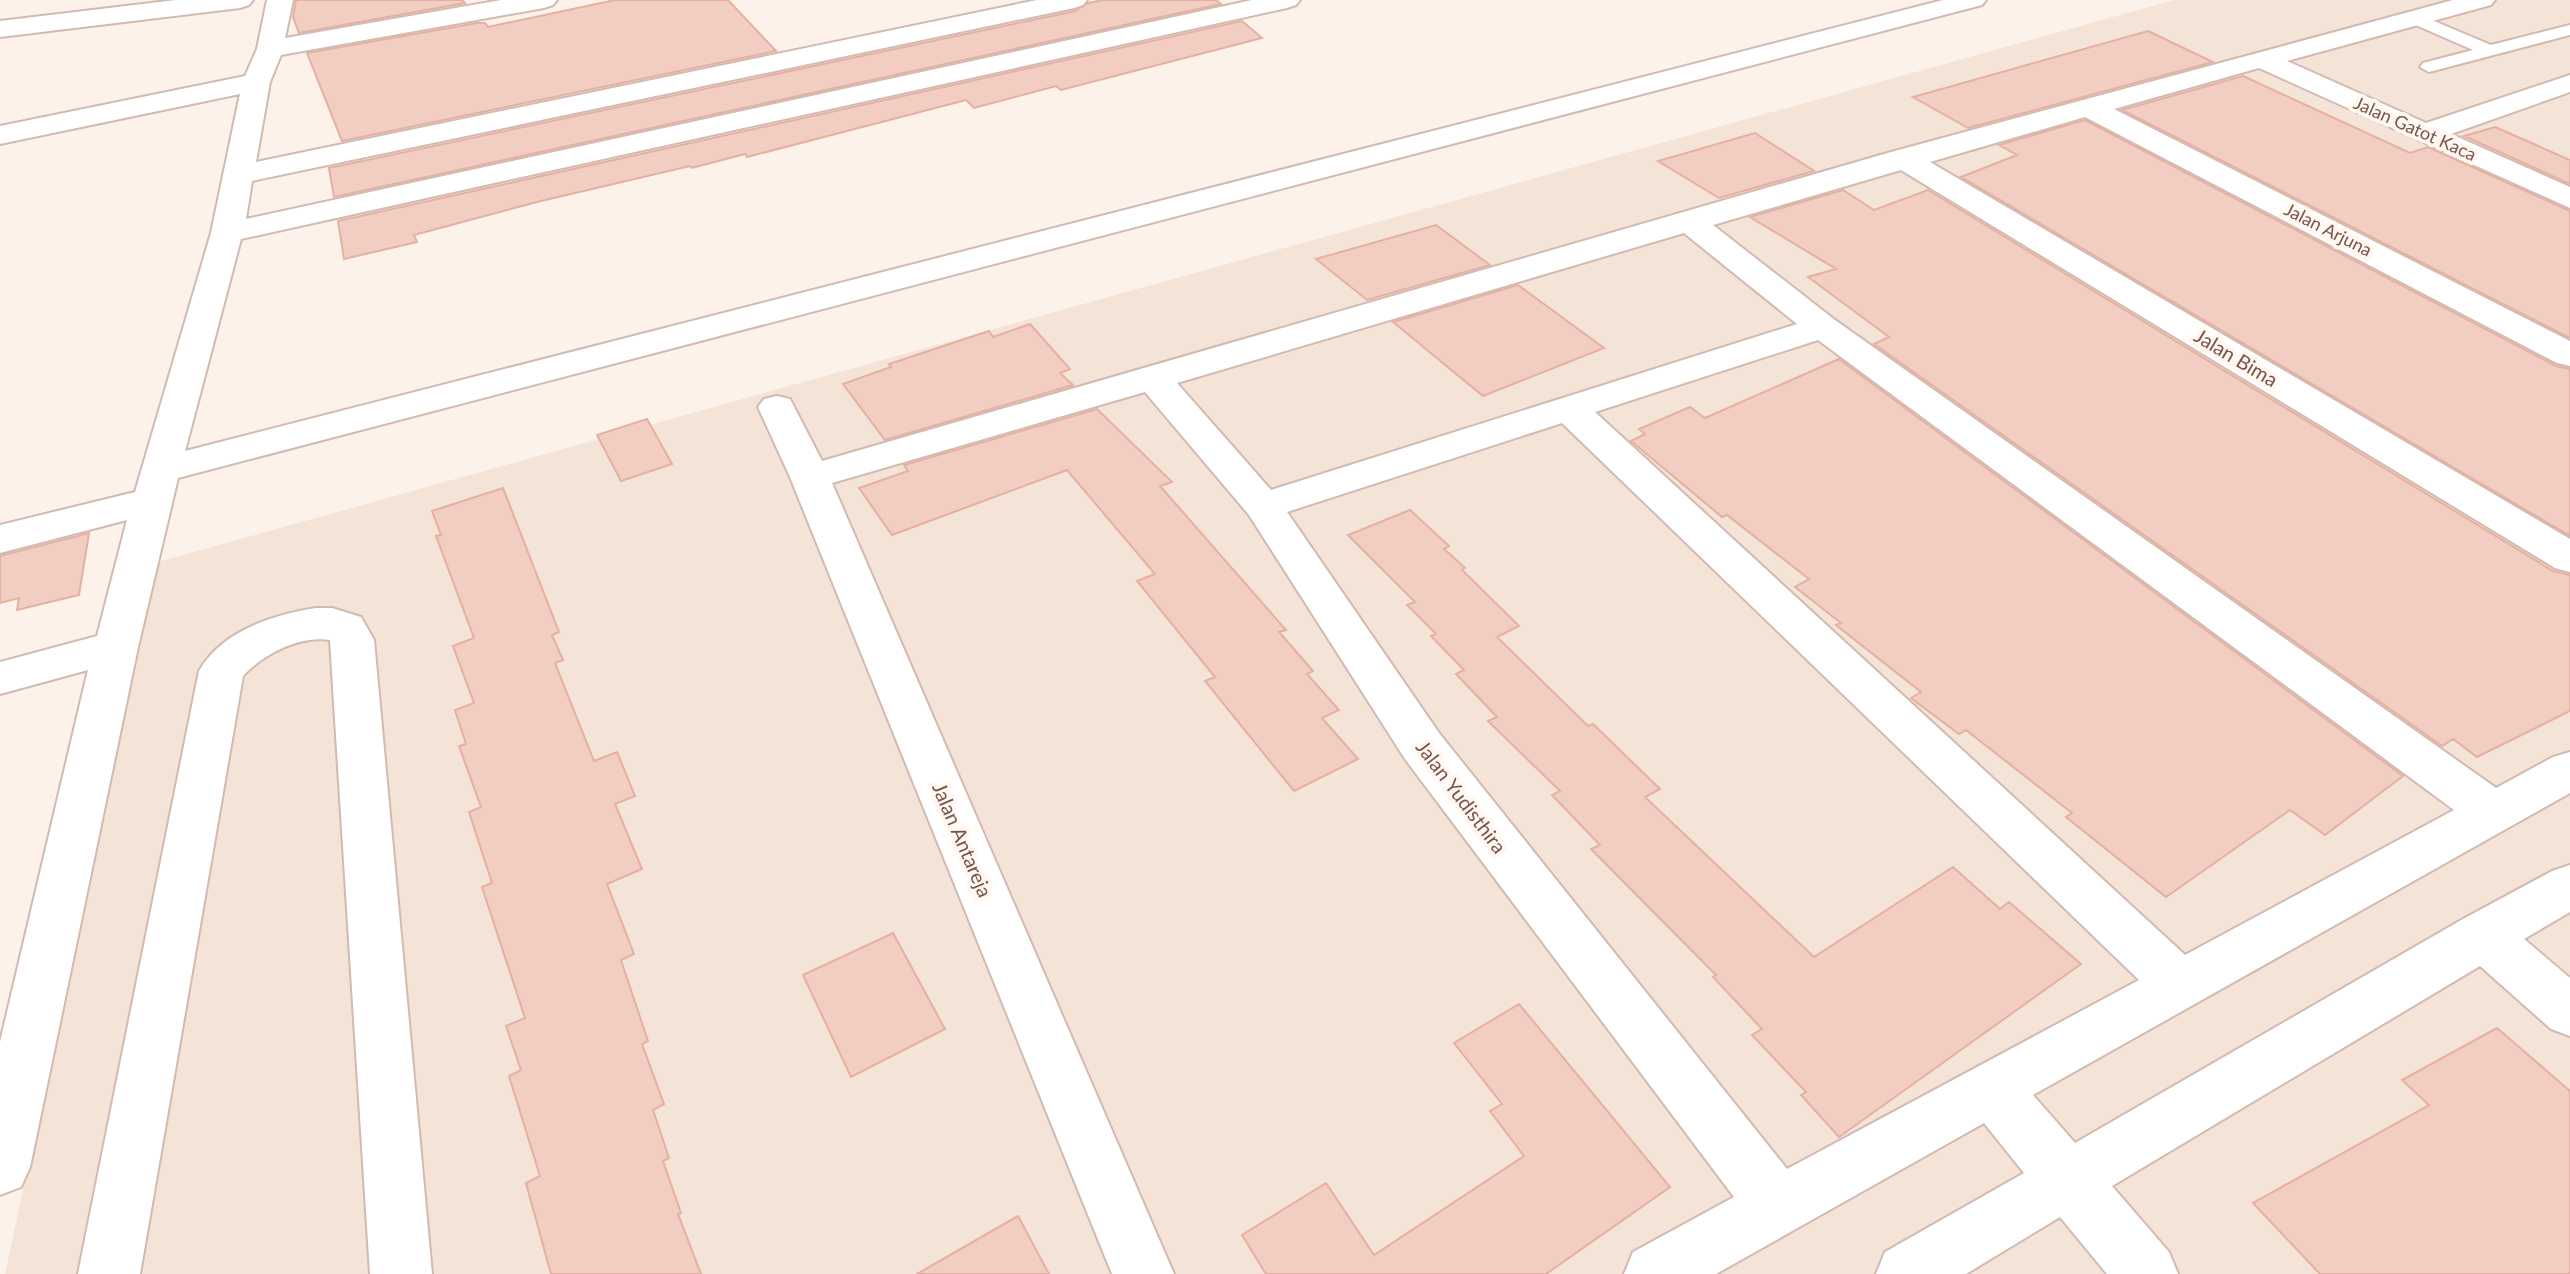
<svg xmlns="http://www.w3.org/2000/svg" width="2570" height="1274" viewBox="0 0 2570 1274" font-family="Lato,sans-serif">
	<rect width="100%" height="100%" fill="#fdf2e9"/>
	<!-- residential -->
	<path fill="#f4e3d7" d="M2174 0H2570V1274H5L158 562Z"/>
	<!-- building -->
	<path fill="#f2cdc1" stroke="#e5b0a1" stroke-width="2" d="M296 0H462L465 3 299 33 293 17Z
		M615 0H728L776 51 342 141 307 53 477 23H485L488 27Z
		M1103 0H1216L1221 4 334 197 329 168 1075 11 1088 3Z
		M1242 21 1262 38 1061 90 1056 86 974 108 966 100 747 157 745 154 692 168 690 166 541 201 414 235 417 242 344 259 338 221Z
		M2148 31 2213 62 1968 128 1913 97Z
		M2243 76 2410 153 2428 147 2570 211V338L2122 110Z
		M2085 120 2556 366 2570 369V536L1961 177 2017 155 1999 145Z
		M2495 127 2570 160V184L2464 136Z
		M1755 133 1814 171 1719 198 1658 161Z
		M1843 190 1874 210 1928 190 2553 571 2570 575V711L2477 757 2453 739 2442 746 1874 344 1889 337 1808 277 1836 269 1750 217Z
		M1436 225 1490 265 1367 300 1316 259Z
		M1518 285 1604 348 1483 396 1393 322Z
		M1030 324 1070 369 1060 373 1073 385 885 440 843 384 891 367 889 364 989 331 993 337Z
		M1839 359 2403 776 2325 835 2290 810 2166 897 2066 817 2072 813 1966 730 1959 734 1911 698 1921 692 1836 625 1841 623 1795 587 1809 579 1727 515 1722 517 1631 441 1645 434 1639 429 1690 407 1705 418Z
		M1097 409 1172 482 1160 486 1286 630 1279 632 1313 671 1307 674 1339 710 1322 718 1358 759 1294 791 1205 681 1215 677 1137 581 1155 574 1067 470 892 535 859 488 908 471 904 465Z
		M647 419 672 464 621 481 597 435Z
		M503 488 559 632 552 635 563 660 555 663 594 761 617 752 635 796 615 804 642 869 607 884 634 954 621 960 648 1041 642 1044 664 1104 653 1110 669 1158 663 1161 681 1213 678 1214 701 1274H551L526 1183 540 1176 509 1076 521 1070 506 1026 525 1018 482 887 492 883 469 812 481 807 459 746 466 744 455 710 474 703 453 646 474 638 436 536 441 535 432 511Z
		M1410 510 1449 546 1444 549 1465 568 1462 570 1519 626 1497 637 1588 726 1593 724 1660 789 1645 797 1814 957 1953 867 2000 909 2009 902 2081 964 1839 1137 1801 1095 1806 1092 1752 1035 1762 1029 1713 977 1716 975 1591 849 1600 845 1552 795 1560 791 1488 721 1497 717 1456 674 1464 670 1431 636 1436 634 1407 605 1415 602 1348 535Z
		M89 533 79 595 17 610 19 598 0 603V556Z
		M893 933 945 1029 851 1077 803 975Z
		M1519 1004 1670 1187 1546 1274H1266L1242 1235 1326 1183 1374 1255 1524 1156 1490 1111 1502 1104 1454 1043Z
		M2497 1028 2570 1091V1274H2320L2253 1203 2429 1105 2402 1080Z
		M1018 1216 1049 1274H917Z"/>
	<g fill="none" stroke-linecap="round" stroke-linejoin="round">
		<!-- service casing -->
		<g stroke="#d2bab1" stroke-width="4">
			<path id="service" d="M2415 13 2491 45 2570 25V35L2429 72 2420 67 2423 63 2473 50 2409 22 2407 18 2409 14Z"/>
		</g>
		<!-- minor casing -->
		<g stroke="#d2bab1" stroke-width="4">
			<path id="minor" d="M176 0H253L249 5 240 8 0 37V21Z
				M267 0H293L285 38 501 0H557L553 5 544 8 281 55 270 82 256 162 1037 0H1087L1083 5 1074 8 252 181 246 219 1252 0H1300L1296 5 1287 8 241 239 185 451 1943 0H1986L1982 5 178 478 138 647 30 1167 21 1187 0 1195V1042L88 670 0 694V662L97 636 127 520 0 553V525L135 492 211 233 240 94 0 144V126L245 76 257 49Z
				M2453 0H2495L2491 5 2287 61 2426 123 2570 75V92L2451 134 2570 187V208L2259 68 2114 109 2570 341V366L2557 363 2085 117 1930 162 2570 539V572L2555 568 1901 170 1713 225 1835 320 2496 788 2553 757 2570 752V793L2033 1095 2075 1143 2463 919 2552 871 2570 865V912L2524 939 2570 978V1036L2551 1029 2480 966 2112 1186 2169 1252 2178 1274H2107L2060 1217 1966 1274H1876L1885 1252 2024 1173 1984 1123 1716 1274H1624L1633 1252 1734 1197 1405 759 1249 515 1145 392 832 483 1174 1274H1112L790 477 758 407 764 399 777 396 790 399 822 461 1891 152ZM1684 233 1797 324 1271 490 1177 383ZM1818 340 2454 810 2185 955 1595 412ZM1562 423 2139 980 1787 1169 1439 733 1287 512Z
				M316 608H332L361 617 374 640 432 1274H370L330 640C300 635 263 654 243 676L140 1274H78L199 671C222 631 272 615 316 608Z"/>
		</g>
		<!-- service -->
		<use href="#service" fill="#fff" fill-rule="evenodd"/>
		<!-- minor -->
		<use href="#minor" fill="#fff" fill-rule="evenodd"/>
	</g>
	<g text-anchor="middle" stroke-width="8" stroke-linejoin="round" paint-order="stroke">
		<!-- far-street labels -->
		<g font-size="18" fill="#78554c" stroke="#fff7f0">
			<text transform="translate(2415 129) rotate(24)" y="6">Jalan Gatot Kaca</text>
			<text transform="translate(2328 230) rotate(27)" y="6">Jalan Arjuna</text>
		</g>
		<!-- street labels -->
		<g font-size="20" fill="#78554c" stroke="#fff7f0">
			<text transform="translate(2236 358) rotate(31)" y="7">Jalan Bima</text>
			<text transform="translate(1461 797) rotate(53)" y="7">Jalan Yudisthira</text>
			<text transform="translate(962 840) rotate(67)" y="7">Jalan Antareja</text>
		</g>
	</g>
</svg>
